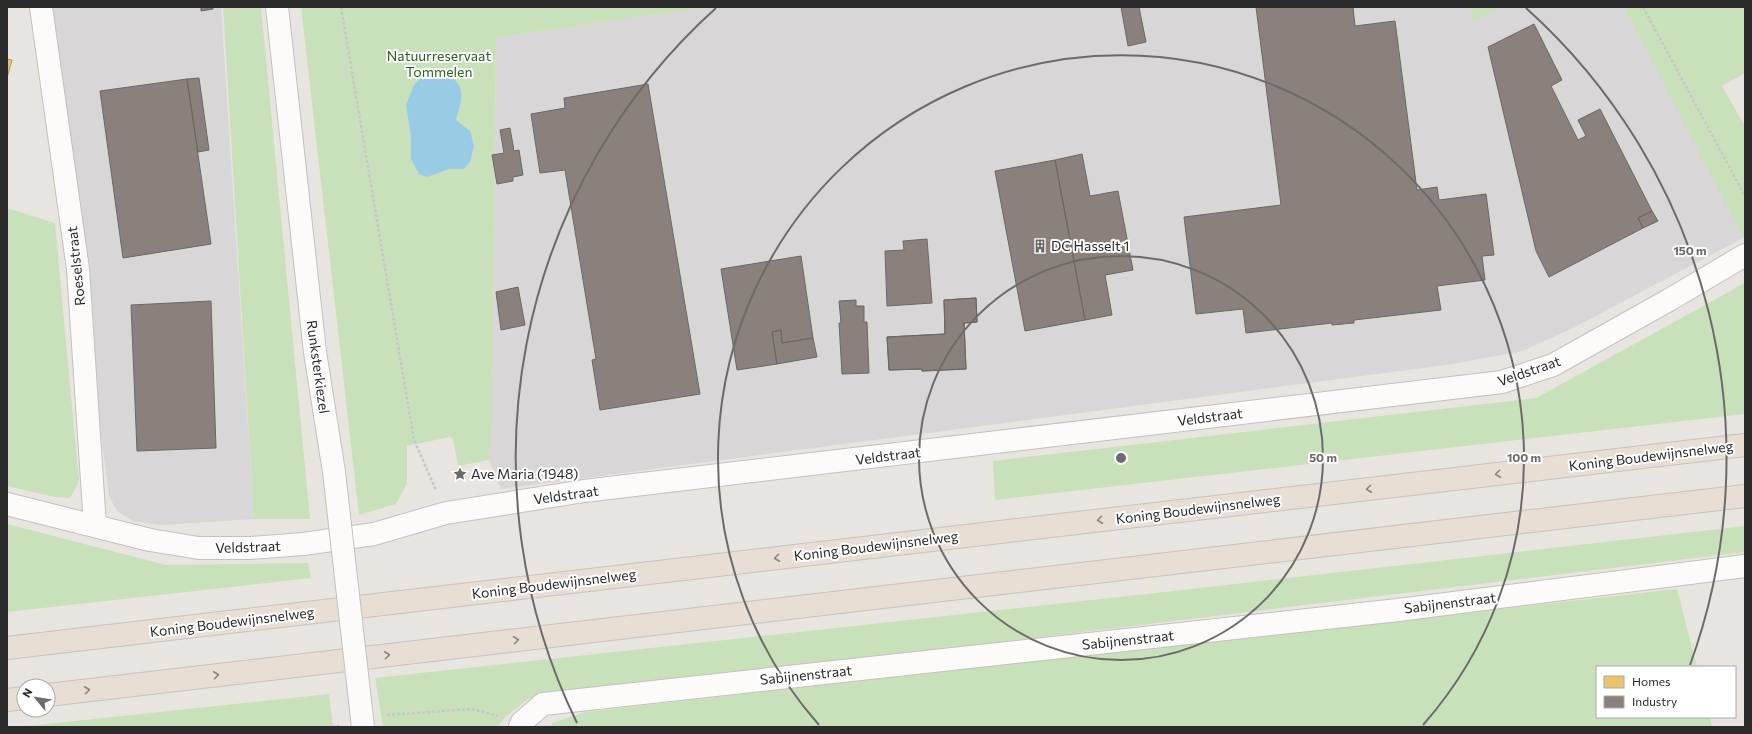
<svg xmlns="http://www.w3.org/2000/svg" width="1752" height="734" viewBox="0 0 1752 734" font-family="Commissioner,sans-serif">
	<rect width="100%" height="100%" fill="#e8e5e0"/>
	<!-- industrial -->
	<path fill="#d8d6d7" d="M46 7H221L254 519 161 525 133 521 117 511 109 496Z
		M708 7H1470L1472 23 1500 7H1624L1743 238 1575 327 1523 351 1446 365 501 489 489 460 492 419 496 38Z"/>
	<!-- green -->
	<path fill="#c8e1bb" d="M223 7H261L310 519H254Z
		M301 7H708L496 38 492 419 489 460 458 466 453 439 450 437 407 446V484L396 504 359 515Z
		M1470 7H1500L1472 23Z
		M1624 7H1745V73L1722 86 1745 126V237L1743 238Z
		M7 208 55 223 79 482 70 498 55 497 7 486Z
		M1745 283V414L995 500 993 461 1536 398Z
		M7 524 166 565 308 563 311 578 7 612Z
		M1745 526V552L528 699 505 717 498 727H383L375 678 1147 594Z
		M1677 589 1697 667H1597V717H1710L1712 727H551L552 723 585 712Z
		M329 694 333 727H18Z"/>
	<!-- water -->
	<path fill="#98cce5" d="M434 73C439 74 446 74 450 77 468 86 460 106 456 120L470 131 474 146 470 162 464 169H449L427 177 419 174 411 159V137L406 105 414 85 423 76Z"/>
	<!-- homes -->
	<path fill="#e9c46a" stroke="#b09657" d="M7 59 12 60 7 78Z"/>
	<!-- industry -->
	<path fill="#8a817c" stroke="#6d6763" d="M201 7H213V9L201 11Z
		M1121 7H1139L1146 42 1128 46Z
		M1256 7H1353L1355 26 1395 21 1417 190 1437 187 1439 200 1486 194 1494 255 1482 256 1485 280 1437 286 1441 310 1354 320V323L1332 325V323L1246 333 1243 309 1196 314 1184 217 1281 205Z
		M1534 24 1562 80 1551 86 1578 140 1586 136 1578 120 1600 109 1652 211 1638 218 1643 228 1549 277 1536 251 1488 47Z
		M199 78 209 150 198 152 187 79Z
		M187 79 211 244 123 258 100 91Z
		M648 84 700 394 600 410 592 360 596 359 565 170 540 173 531 114 565 108 564 98Z
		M510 128 514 151 519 150 523 175 513 177V181L497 184 492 155 504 153 500 130Z
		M1082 154 1090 196 1118 191 1133 270 1105 275 1112 315 1085 320 1055 160Z
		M1055 160 1085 320 1025 331 995 171Z
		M1652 211 1658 221 1643 228 1638 218Z
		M927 239 932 303 887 306 885 251 904 250 903 241Z
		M801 256 813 338 782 343 781 330 772 332 777 364 737 370 721 269Z
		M518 287 525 325 501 330 496 292Z
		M976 298 977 322 964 323 966 369 922 371V369L889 370 887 337 945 334 944 300Z
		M976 298 977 322 964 323 966 369 922 371V369L889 370 887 337 945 334 944 300Z
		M856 300V306H864V322H867L869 373 842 374 839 323H841L839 301Z
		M211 301 216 448 137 451 131 305Z
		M781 330 782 343 813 338 817 357 777 364 772 332Z"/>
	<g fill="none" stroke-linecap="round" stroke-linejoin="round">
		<!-- minor casing -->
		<g stroke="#c2c1c1" stroke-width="24">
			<path id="minor" d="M41 7 78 269 95 526
				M277 7 315 352 334 472
				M7 504 150 540 199 548H251L303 544 374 534 446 513 584 491 1502 382 1553 365 1669 300 1745 255
				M520 727 522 722 543 704 1398 610 1745 566"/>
		</g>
		<!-- highway casing -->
		<g stroke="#c4c3c1" stroke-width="24">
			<path id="highway" d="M7 648 1745 445
				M48 695 1745 496
				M7 700 24 698"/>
		</g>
		<!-- path -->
		<path stroke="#c8c7c7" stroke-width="2.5" stroke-dasharray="3 2" stroke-linecap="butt" d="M341 7 414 440 436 490
			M1643 7 1745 196
			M387 715 472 709 498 716
			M332 727 339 726"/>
		<!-- minor -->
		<use href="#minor" stroke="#fcfbfa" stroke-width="22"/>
		<!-- highway -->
		<use href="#highway" stroke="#e8ded4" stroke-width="22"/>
		<!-- minor-bridge casing -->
		<g stroke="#c2c1c1" stroke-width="24" stroke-linecap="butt">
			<path id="minor-bridge" d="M334 472 363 727"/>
		</g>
		<!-- minor-bridge -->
		<use href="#minor-bridge" stroke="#fcfbfa" stroke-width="22"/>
	</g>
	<!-- one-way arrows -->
	<defs><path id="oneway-chevron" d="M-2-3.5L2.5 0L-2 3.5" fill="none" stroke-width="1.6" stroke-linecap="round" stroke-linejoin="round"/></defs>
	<g stroke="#89847f">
		<use href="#oneway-chevron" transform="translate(1498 474) rotate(173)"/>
		<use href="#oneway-chevron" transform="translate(1369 489) rotate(173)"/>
		<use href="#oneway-chevron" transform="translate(1100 520) rotate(173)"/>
		<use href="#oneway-chevron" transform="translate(777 558) rotate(173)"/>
		<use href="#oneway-chevron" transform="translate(516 640) rotate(-7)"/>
		<use href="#oneway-chevron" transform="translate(387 655) rotate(-7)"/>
		<use href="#oneway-chevron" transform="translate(216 675) rotate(-7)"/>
		<use href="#oneway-chevron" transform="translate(87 690) rotate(-7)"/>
	</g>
	<!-- distance rings -->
	<g fill="none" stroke="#6c6b6a" stroke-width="2">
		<circle cx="1121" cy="458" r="202"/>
		<path d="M819 725A403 403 0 1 1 1423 725"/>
		<path d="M577 723A605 605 0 0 1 716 8M1526 8A605 605 0 0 1 1690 665"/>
	</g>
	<!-- icons -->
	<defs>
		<g id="building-bare" transform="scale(1.08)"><path d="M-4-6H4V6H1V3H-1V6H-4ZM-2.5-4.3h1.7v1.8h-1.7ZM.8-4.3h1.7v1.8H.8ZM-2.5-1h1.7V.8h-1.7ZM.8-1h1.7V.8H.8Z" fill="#6c6b6a" stroke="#fff" stroke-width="2.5" paint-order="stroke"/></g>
		<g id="sight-bare" transform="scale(1.08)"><path d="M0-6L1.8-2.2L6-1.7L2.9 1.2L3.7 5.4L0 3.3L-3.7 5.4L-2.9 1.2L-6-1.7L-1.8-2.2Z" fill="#6c6b6a" stroke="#fff" stroke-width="2.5" paint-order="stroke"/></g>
	</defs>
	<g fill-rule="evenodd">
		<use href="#building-bare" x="1040" y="246"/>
		<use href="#sight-bare" x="460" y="474"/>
	</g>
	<g text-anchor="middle" stroke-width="4" stroke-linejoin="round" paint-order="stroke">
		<!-- park labels -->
		<g font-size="14" fill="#28621e" stroke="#fff">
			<text x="439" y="61">Natuurreservaat<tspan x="439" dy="16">Tommelen</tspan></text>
		</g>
		<!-- poi labels -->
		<g font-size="14" fill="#2a2a2a" stroke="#fff" text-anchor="start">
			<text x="1051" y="251">DC Hasselt 1</text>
			<text x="471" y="479">Ave Maria (1948)</text>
		</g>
		<!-- street labels -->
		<g font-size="14" fill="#2a2a2a" stroke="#fff">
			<text transform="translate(76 266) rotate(-96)" y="5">Roeselstraat</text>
			<text transform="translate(318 367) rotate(82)" y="5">Runksterkiezel</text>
			<text transform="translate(1529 371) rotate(-19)" y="5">Veldstraat</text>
			<text transform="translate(1210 417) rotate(-7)" y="5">Veldstraat</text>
			<text transform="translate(888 456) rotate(-7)" y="5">Veldstraat</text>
			<text transform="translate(1651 456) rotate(-7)" y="5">Koning Boudewijnsnelweg</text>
			<text transform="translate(566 495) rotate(-8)" y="5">Veldstraat</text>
			<text transform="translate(1198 509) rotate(-7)" y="5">Koning Boudewijnsnelweg</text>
			<text transform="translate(876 546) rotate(-7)" y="5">Koning Boudewijnsnelweg</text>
			<text transform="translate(248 547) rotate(-2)" y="5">Veldstraat</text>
			<text transform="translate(554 584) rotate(-7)" y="5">Koning Boudewijnsnelweg</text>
			<text transform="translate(1450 603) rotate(-7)" y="5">Sabijnenstraat</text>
			<text transform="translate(232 622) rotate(-7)" y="5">Koning Boudewijnsnelweg</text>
			<text transform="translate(1128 640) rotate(-6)" y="5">Sabijnenstraat</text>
			<text transform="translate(806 675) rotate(-6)" y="5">Sabijnenstraat</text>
		</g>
	</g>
	<circle cx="1121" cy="458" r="6" fill="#6c6b6a" stroke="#fff" stroke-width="2"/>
	<g font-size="12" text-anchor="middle" font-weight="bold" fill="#6c6b6a" stroke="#fff" stroke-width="4" stroke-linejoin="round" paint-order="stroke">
		<text x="1690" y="255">150 m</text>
		<text x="1323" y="462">50 m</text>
		<text x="1524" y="462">100 m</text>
	</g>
	<!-- border -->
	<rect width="1752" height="734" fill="none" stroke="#2a2a2a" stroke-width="16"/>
	<!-- legend -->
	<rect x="1596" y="666" width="140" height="52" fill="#ffffff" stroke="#aaaaaa"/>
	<rect x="1604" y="676" width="20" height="12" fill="#e9c46a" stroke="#aaaaaa"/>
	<text x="1632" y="686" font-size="12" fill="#2a2a2a">Homes</text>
	<rect x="1604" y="696" width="20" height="12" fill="#8a817c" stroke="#aaaaaa"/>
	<text x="1632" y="706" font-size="12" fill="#2a2a2a">Industry</text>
	<!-- north arrow -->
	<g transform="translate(36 698) rotate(300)"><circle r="19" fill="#ffffff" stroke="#aaaaaa"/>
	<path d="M0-3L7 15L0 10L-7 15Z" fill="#6c6b6a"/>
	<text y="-6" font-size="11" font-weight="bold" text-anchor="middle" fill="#2a2a2a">N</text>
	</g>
</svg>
